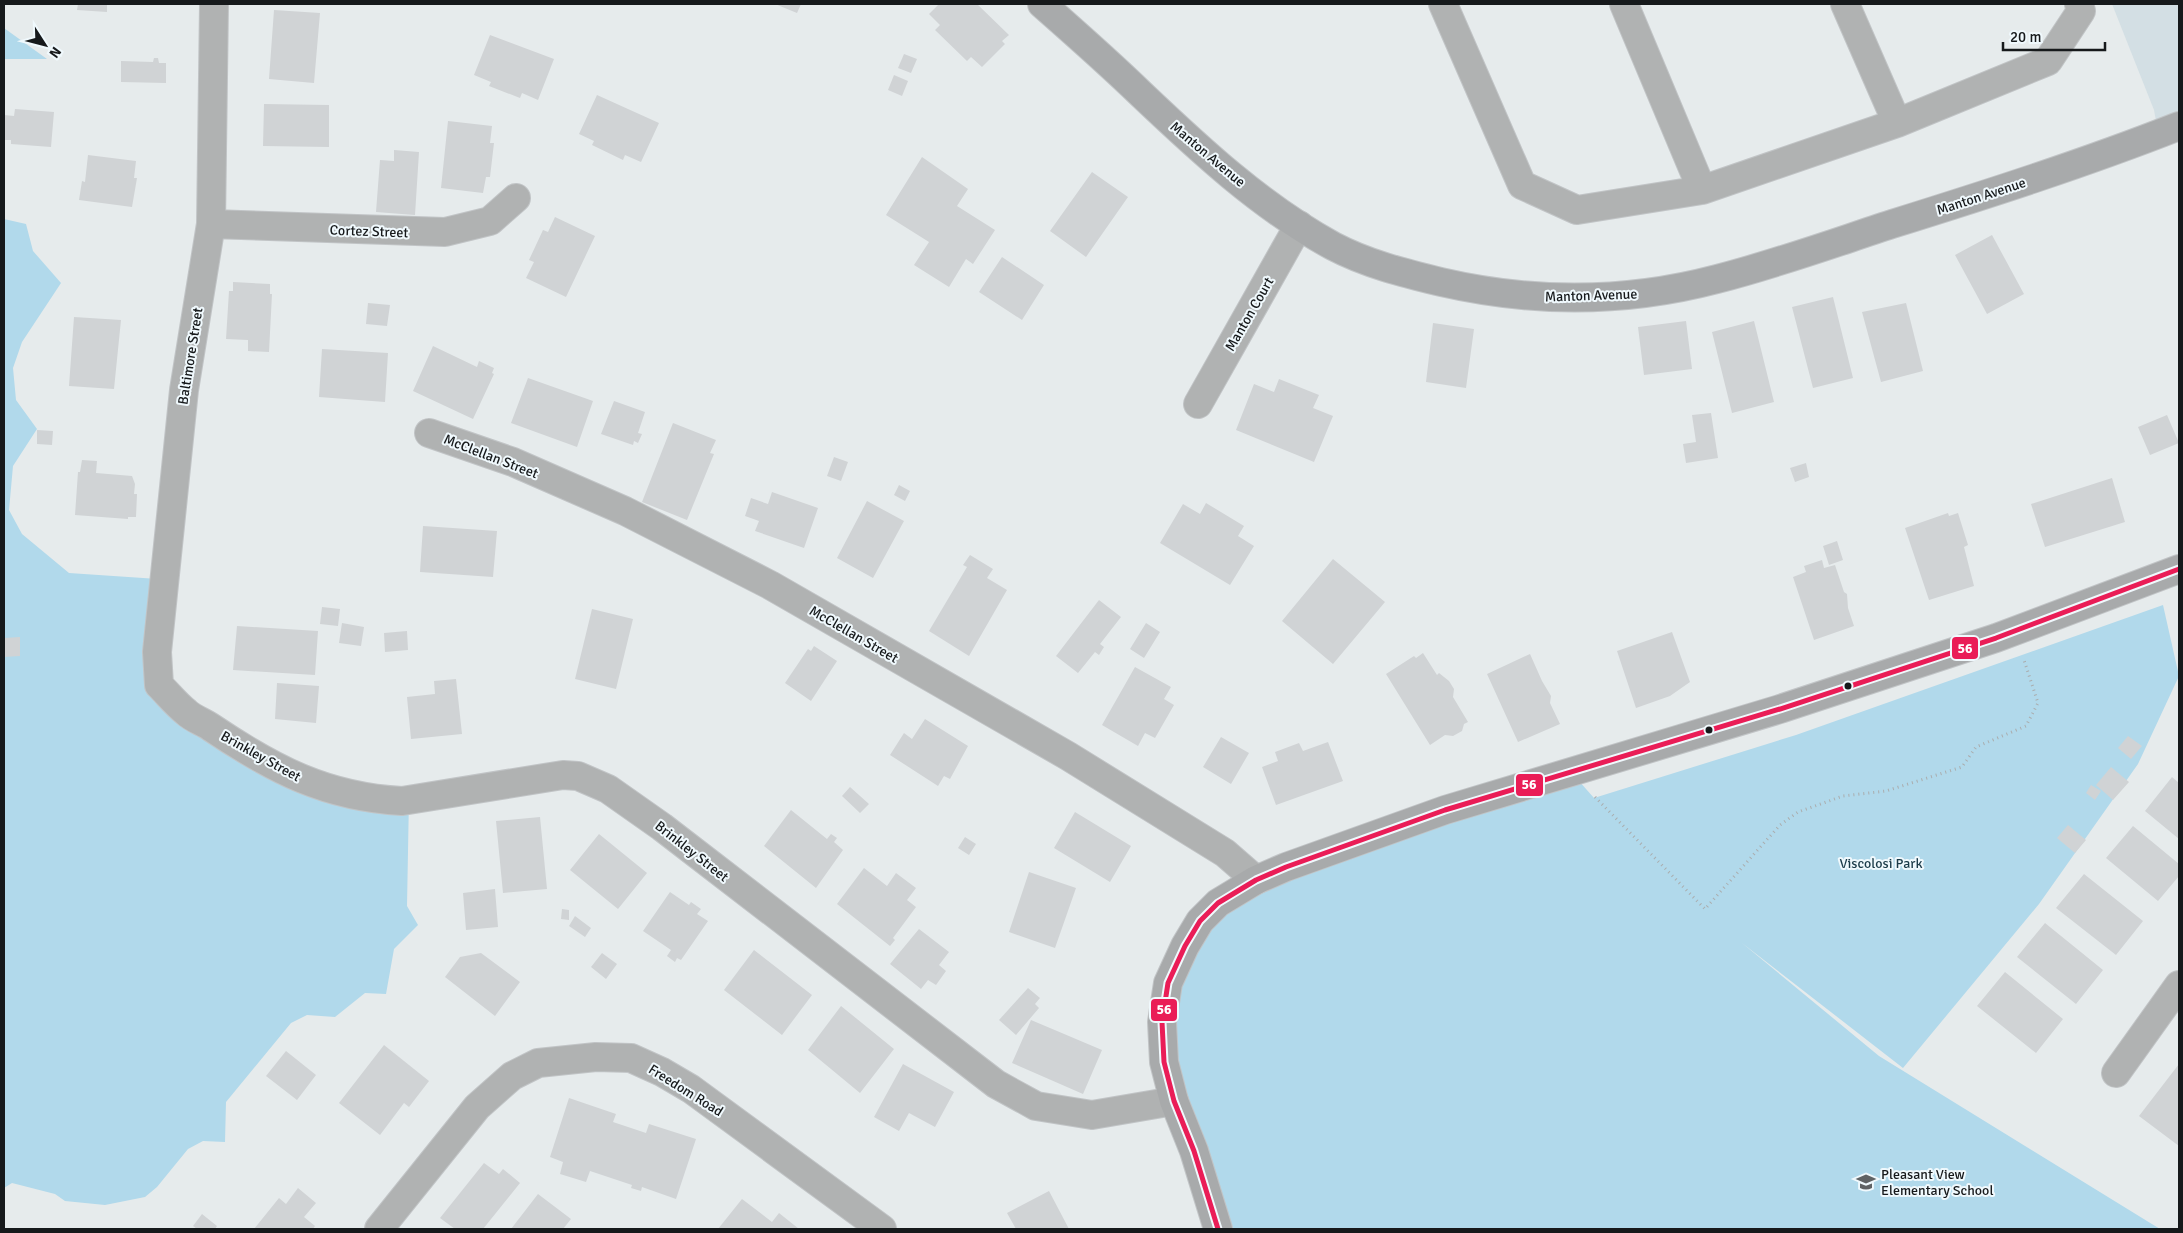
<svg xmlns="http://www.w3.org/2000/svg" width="2183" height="1233" viewBox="0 0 2183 1233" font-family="Signika,sans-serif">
	<rect width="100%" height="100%" fill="#e6ebec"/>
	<!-- built -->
	<path fill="#d3dfe4" d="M2112 4H2179V116L2156 121 2154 110Z"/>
	<!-- green -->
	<path fill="#b1d9eb" d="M4 28 47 59H4Z
		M4 219 26 224 33 251 61 283 22 342 13 368 16 400 37 429 13 466 9 510 22 534 69 573 158 579 161 687 278 770 409 797 407 906 418 925 394 949 386 994 365 993 335 1017 307 1015 291 1023 226 1102 225 1142 203 1141 188 1149 157 1187 145 1197 105 1205 65 1201 55 1194 12 1183 4 1188Z
		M2163 605 2179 676 2138 764 2039 904 1903 1068 1742 943 1879 1056 2160 1229H1207L1162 994 1172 968 1247 882 1571 772 1594 798 1796 735Z"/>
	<!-- building -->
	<path fill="#d0d3d5" d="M78 4H107V12L77 10Z
		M775 4H801L797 13Z
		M939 4H977L1009 35 1002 41 1005 44 982 67 971 57 967 61 935 30 940 25 929 14Z
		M274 10 320 13 314 83 269 79Z
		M490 35 554 59 538 100 522 93 520 98 489 86 491 82 474 75Z
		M904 54 917 59 911 73 898 68Z
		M154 58H158L159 63H166V83L121 82V61L153 62Z
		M894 75 908 81 902 96 888 90Z
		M597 95 659 123 641 162 625 155 623 160 592 145 594 141 579 134Z
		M264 104 329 105V147L263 146Z
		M15 109 54 112 51 147 11 144V140H4V115L14 116Z
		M448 121 492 126 490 143H494L490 177H486L483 193 441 188Z
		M394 150 419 152 415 215 376 212 380 160 394 161Z
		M88 155 136 161 134 178H137L132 207 79 200 82 181 85 182Z
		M922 157 968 189 957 206 995 230 973 264 966 259 949 287 914 265 929 242 886 215Z
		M1092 172 1128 197 1086 257 1050 231Z
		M555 217 595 236 566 297 526 278 534 262 529 260 543 230 548 232Z
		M1992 235 2024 294 1987 314 1955 255Z
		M1002 257 1044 285 1022 320 979 292Z
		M233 282 270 284V294H272L269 352 248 351V340L226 339 229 291H233Z
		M1833 297 1853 378 1813 388 1792 307Z
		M368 303 390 305 387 326 366 324Z
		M1906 303 1923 371 1881 382 1862 312Z
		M74 317 121 320 114 389 69 386Z
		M1686 321 1692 369 1644 375 1638 327Z
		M1754 321 1774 402 1732 413 1712 332Z
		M1433 323 1474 329 1466 388 1426 382Z
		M433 346 477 367 479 361 494 368 492 373 494 374 473 419 413 391Z
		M322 349 388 353 385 402 319 397Z
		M528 378 593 401 577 447 511 423Z
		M1279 379 1319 395 1313 408 1333 416 1314 462 1236 430 1254 384 1274 392Z
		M614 401 645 412 638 433 642 434 638 443 634 441 633 445 601 434Z
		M1711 413 1718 458 1686 463 1683 444 1696 442 1692 415Z
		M2167 415 2179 443 2150 455 2138 427Z
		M673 423 716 440 710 453 714 454 687 520 642 502Z
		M37 430 53 431 52 445 37 444Z
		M834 457 848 462 841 481 827 476Z
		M82 460 97 461 96 473 132 476 135 484 134 494H137L136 517H128V519L75 515 78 472H80Z
		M1806 463 1809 477 1795 482 1790 468Z
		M2112 478 2125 522 2045 547 2031 504Z
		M899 485 910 491 905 501 894 495Z
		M772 492 818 508 804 548 755 531 759 521 745 516 751 498 768 504Z
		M867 501 904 521 873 578 837 558Z
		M1206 503 1244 526 1238 536 1254 546 1230 585 1160 543 1183 504 1200 514Z
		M1948 513 1949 516 1958 513 1968 545 1964 547 1974 586 1929 600 1905 528Z
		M423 526 497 531 493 577 420 572Z
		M1837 541 1843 560 1829 565 1823 546Z
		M970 555 993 569 987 578 1007 590 969 656 929 631 967 567 963 565Z
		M1333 559 1385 602 1333 664 1282 621Z
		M1822 560 1824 568 1835 565 1844 592 1847 594 1848 608 1854 626 1814 640 1793 577 1806 572 1804 566Z
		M1099 600 1121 617 1100 644 1104 647 1099 655 1095 652 1078 673 1056 656Z
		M322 607 340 609 338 626 320 624Z
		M592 609 633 619 616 689 575 679Z
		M342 623 364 627 361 646 339 643Z
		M1146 623 1160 632 1144 658 1130 649Z
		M237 626 318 631 315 675 233 670Z
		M407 631 408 650 385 652 384 633Z
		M1672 632 1690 682 1670 696 1636 708 1617 651Z
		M20 637V656L4 657V638Z
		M814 646 837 661 811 701 785 683 808 649 811 651Z
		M1423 653 1437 675 1439 673 1449 681 1454 689 1453 697 1468 722 1464 724 1462 731 1453 736 1445 735 1430 745 1386 674 1414 656 1416 658Z
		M1530 654 1542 681 1551 696 1550 703 1560 724 1518 742 1487 674Z
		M1135 667 1171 687 1164 699 1174 705 1155 738 1145 733 1138 746 1102 725Z
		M456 679 462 734 411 739 407 697 435 694 434 681Z
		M277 683 319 686 316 723 275 719Z
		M925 719 968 746 950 779 944 776 938 786 890 755 904 733 912 739Z
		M2128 736 2142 746 2131 759 2118 748Z
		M1221 737 1249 753 1231 784 1203 767Z
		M1328 742 1343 781 1276 805 1262 767 1278 761 1275 752 1299 743 1303 751Z
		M2111 767 2129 782 2113 800 2096 785Z
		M2172 777 2179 783V839L2145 811Z
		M2091 785 2101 791 2095 800 2086 793Z
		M850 787 869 804 860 813 842 796Z
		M791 810 827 839 831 834 837 838 834 842 843 850 816 888 764 846Z
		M1075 812 1131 846 1110 882 1054 848Z
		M540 817 547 889 503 893 496 821Z
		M2068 825 2086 840 2075 853 2057 838Z
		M2133 826 2179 864V876L2158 901 2106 858Z
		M599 834 647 873 618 909 570 870Z
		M965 837 976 844 969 855 958 848Z
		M864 868 887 886 896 873 916 888 907 900 916 907 893 938 895 940 890 946 837 904Z
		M1029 872 1076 888 1055 948 1009 932Z
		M2084 874 2143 921 2116 955 2056 908Z
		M495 889 498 927 466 930 463 893Z
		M670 892 689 905 691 902 701 909 697 914 708 921 681 960 677 958 675 962 667 956 671 950 643 931Z
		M562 909 569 910V920L561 919Z
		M575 916 591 928 585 937 569 926Z
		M2045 923 2103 970 2076 1004 2017 957Z
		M919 929 949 952 939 965 946 971 936 985 928 980 921 989 890 964Z
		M754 950 812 995 782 1035 724 990Z
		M481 953 520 982 495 1016 445 977 460 957Z
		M602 953 617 964 606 979 591 967Z
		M2005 972 2063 1019 2036 1053 1977 1006Z
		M1028 988 1040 998 1035 1004 1039 1008 1016 1035 999 1020Z
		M841 1006 894 1049 860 1093 808 1050Z
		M1031 1020 1102 1050 1083 1094 1012 1063Z
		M384 1045 429 1081 409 1107 404 1103 380 1135 339 1103Z
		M286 1051 316 1075 297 1100 266 1076Z
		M903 1064 954 1092 935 1127 909 1113 899 1131 874 1117Z
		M2179 1064V1146L2139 1116Z
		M569 1098 616 1114 613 1122 646 1133 649 1124 696 1139 676 1199 642 1187 641 1191 631 1188 632 1185 590 1171 586 1182 560 1174 563 1162 550 1157Z
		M484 1163 499 1174 503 1169 520 1183 483 1229H455L440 1218Z
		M298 1188 316 1203 304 1217 315 1226 313 1229H254L279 1198 286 1204Z
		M1049 1191 1069 1229H1016L1007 1213Z
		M538 1194 571 1219 563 1229H511Z
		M742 1199 772 1222 779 1213 799 1229H718Z
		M202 1214 217 1226 215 1229H197L193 1226Z"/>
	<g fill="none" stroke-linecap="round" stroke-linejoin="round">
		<!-- minor casing -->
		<g stroke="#c1c4c6" stroke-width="30">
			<path id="minor" d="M214 4 211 224 184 390 157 652 159 685C168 694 176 704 186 712 193 719 204 722 212 728 273 769 326 797 402 801L563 775 578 776 608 789 662 827 996 1084 1036 1106 1092 1115 1174 1101
				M1443 4 1522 185 1577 210 1702 190 1897 123 2048 61 2081 11 2079 4
				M1624 4 1702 190
				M1845 4 1897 123
				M211 224 445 232 490 221 516 198
				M1198 404 1299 225
				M429 433 513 462 625 511 770 585 1068 756 1225 853 1256 880
				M2116 1073 2179 985
				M379 1229 477 1107 512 1076 538 1063 596 1057 631 1058 662 1072 691 1089 882 1229"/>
		</g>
		<!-- major casing -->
		<g stroke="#c1c4c6" stroke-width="30">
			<path id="major" d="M1042 4C1075 33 1108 62 1140 93 1199 149 1261 207 1333 246 1367 264 1404 273 1441 282 1532 303 1626 303 1717 279 1776 264 1834 243 1892 224 1988 194 2085 163 2179 126
				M1218 1229 1194 1151 1174 1101 1164 1062 1162 1022 1168 983 1185 946 1200 921 1218 903 1256 880 1286 867 1445 810 1780 709 1996 638 2179 569"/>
		</g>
		<!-- path -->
		<path stroke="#aaadae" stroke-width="3" stroke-dasharray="1 4" stroke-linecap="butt" d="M1595 797 1705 909 1780 825 1798 812 1843 796 1886 791 1962 767 1976 747 2026 726 2038 703 2024 660"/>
		<!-- minor -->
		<use href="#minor" stroke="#b0b2b2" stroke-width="28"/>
		<!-- major -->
		<use href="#major" stroke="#a8aaab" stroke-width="28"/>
		<!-- bus-1 casing -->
		<g stroke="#f0f9fd" stroke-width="9">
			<path id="bus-1" d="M1218 1229 1194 1151 1174 1101 1164 1062 1162 1022 1168 983 1185 946 1200 921 1218 903 1256 880 1286 867 1445 810 1780 709 1996 638 2179 569"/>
		</g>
		<!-- bus-1 -->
		<use href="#bus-1" stroke="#ea1d57" stroke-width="5"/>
	</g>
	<!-- icons -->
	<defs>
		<g id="school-bare" transform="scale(1.5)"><path d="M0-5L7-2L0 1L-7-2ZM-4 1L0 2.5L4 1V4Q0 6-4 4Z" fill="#5f6264" stroke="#f0f9fd" stroke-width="2.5" paint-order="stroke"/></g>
	</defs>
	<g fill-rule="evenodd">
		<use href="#school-bare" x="1866" y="1182"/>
	</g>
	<!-- markers -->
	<g fill="#16191b" stroke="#f0f9fd" stroke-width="2">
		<circle cx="1848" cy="686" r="4.5"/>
		<circle cx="1709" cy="730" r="4.5"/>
	</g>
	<g text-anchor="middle" stroke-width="4" stroke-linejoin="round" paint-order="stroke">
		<!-- street labels -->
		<g font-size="14" fill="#16191b" stroke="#f0f9fd">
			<text transform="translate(1208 154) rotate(40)" y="5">Manton Avenue</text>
			<text transform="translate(1981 196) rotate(-18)" y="5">Manton Avenue</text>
			<text transform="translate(369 231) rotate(2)" y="5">Cortez Street</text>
			<text transform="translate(1591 295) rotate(-2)" y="5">Manton Avenue</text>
			<text transform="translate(1249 314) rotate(-60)" y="5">Manton Court</text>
			<text transform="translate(190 356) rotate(-81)" y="5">Baltimore Street</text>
			<text transform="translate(491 456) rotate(21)" y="5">McClellan Street</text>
			<text transform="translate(854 634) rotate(30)" y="5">McClellan Street</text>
			<text transform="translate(261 756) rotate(29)" y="5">Brinkley Street</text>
			<text transform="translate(692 851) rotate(38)" y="5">Brinkley Street</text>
			<text transform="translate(686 1090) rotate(32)" y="5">Freedom Road</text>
		</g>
		<!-- park labels -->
		<g font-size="14" fill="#1b3b49" stroke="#f0f9fd">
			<text x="1881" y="868">Viscolosi Park</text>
		</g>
		<!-- poi labels -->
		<g font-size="14" fill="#16191b" stroke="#f0f9fd" text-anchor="start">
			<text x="1881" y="1179">Pleasant View<tspan x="1881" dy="16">Elementary School</tspan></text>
		</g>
	</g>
	<g stroke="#f0f9fd" stroke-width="2">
		<rect x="1951" y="636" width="28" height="24" rx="5" fill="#ea1d57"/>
		<rect x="1515" y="773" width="29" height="24" rx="5" fill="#ea1d57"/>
		<rect x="1150" y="998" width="28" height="24" rx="5" fill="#ea1d57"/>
	</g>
	<g font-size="14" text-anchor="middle" font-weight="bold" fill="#fff">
		<text x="1965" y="653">56</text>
		<text x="1529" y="789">56</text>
		<text x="1164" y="1014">56</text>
	</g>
	<!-- border -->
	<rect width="2183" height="1233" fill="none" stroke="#16191b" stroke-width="10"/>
	<!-- north arrow -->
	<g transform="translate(45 45) rotate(126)" stroke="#f0f9fd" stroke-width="4" paint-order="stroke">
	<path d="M0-4L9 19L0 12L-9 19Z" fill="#16191b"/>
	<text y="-8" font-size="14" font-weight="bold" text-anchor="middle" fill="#16191b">N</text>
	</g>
	<!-- scale -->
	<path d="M2003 42v8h102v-8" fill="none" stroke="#16191b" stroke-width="2.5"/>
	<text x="2010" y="42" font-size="15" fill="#16191b" stroke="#f0f9fd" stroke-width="4" paint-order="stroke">20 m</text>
</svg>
